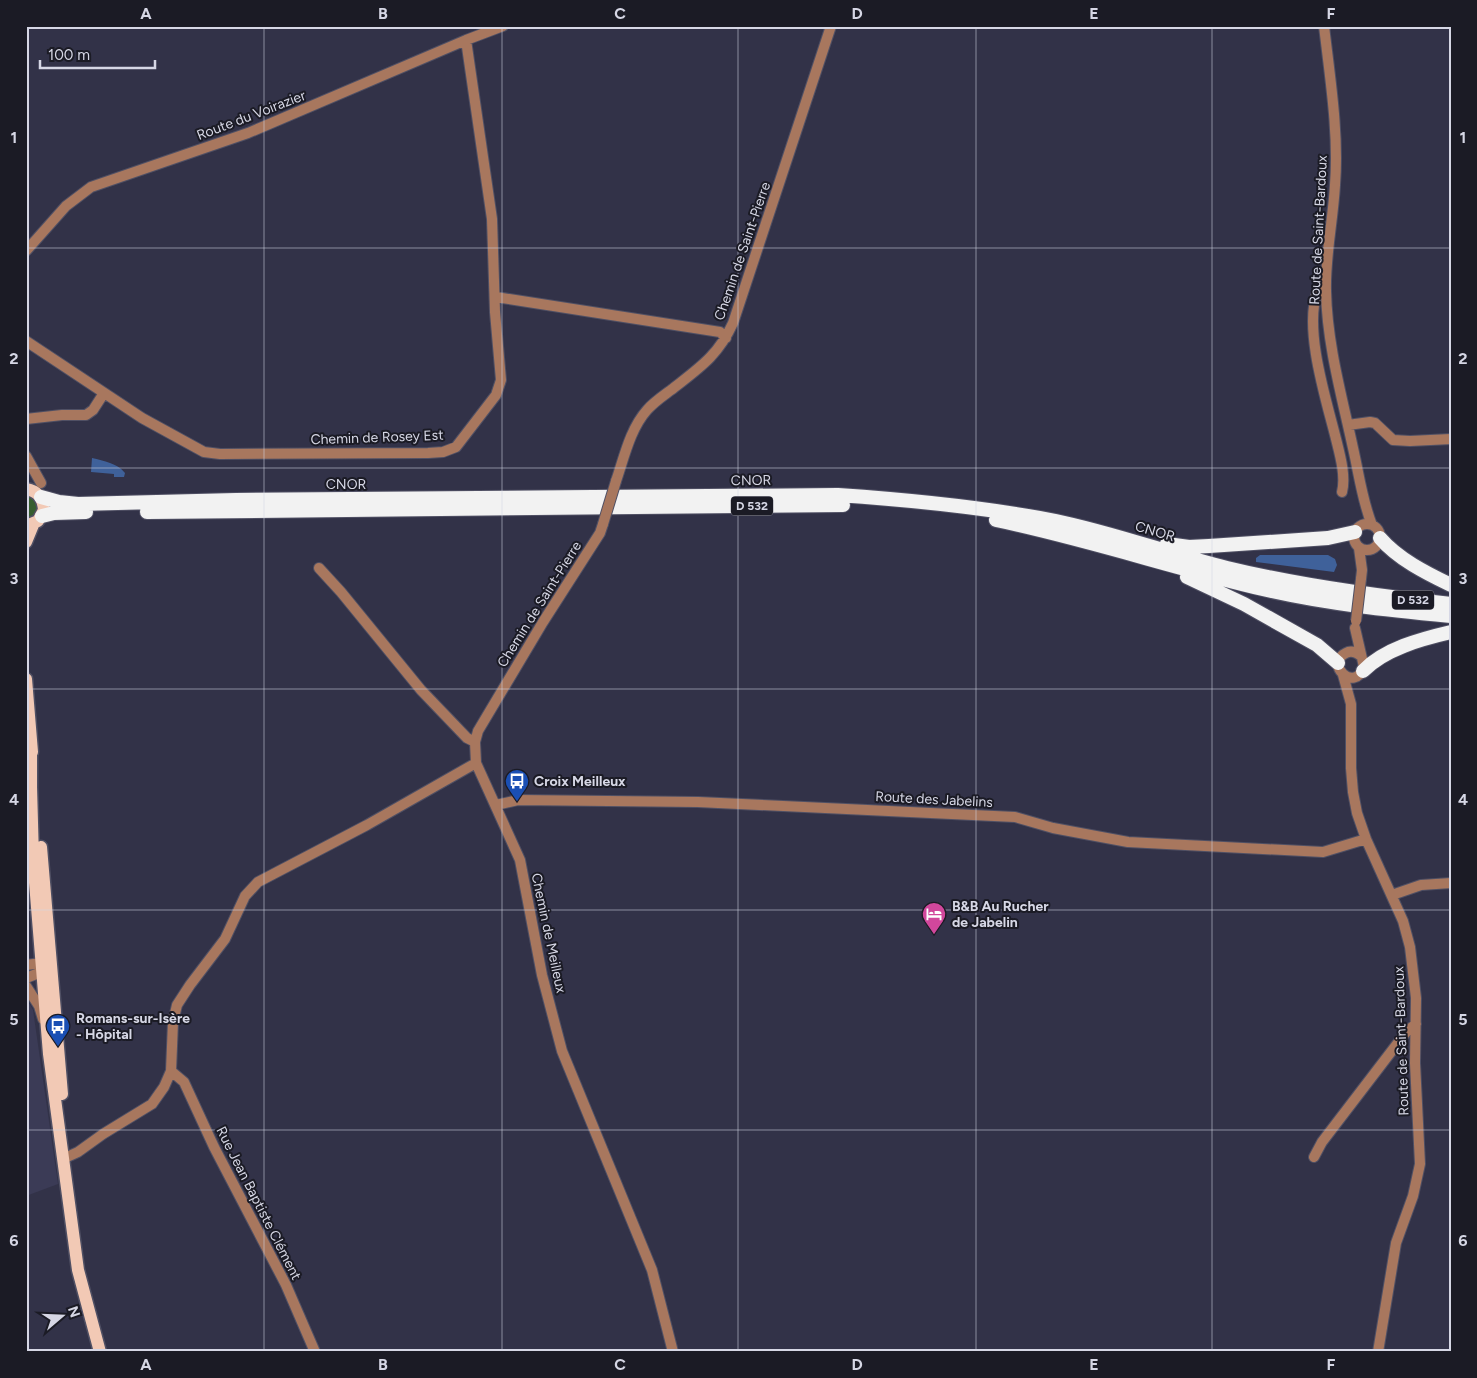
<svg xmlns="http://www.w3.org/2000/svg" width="1477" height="1378" viewBox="0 0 1477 1378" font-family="Figtree,sans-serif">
	<rect width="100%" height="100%" fill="#323248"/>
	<!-- built -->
	<path fill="#3b3b56" d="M26 998 33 1010 58 1184 26 1196Z"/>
	<!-- green -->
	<path fill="#365d2f" d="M26 495C35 498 39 505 36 513L26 520Z"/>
	<!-- water -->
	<path fill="#3f619a" d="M92 458C104 461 117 463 125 473L124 477H114V474L91 472Z
		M1260 555H1328L1335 559 1337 565 1334 572 1256 562V558Z"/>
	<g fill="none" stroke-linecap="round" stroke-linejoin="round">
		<!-- minor casing -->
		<g stroke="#505064" stroke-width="12">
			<path id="minor" d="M1324 26C1330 78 1339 133 1335 185 1333 221 1325 256 1326 291 1327 344 1342 397 1353 448 1359 474 1362 500 1372 525
				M26 251 66 206 91 187 248 133 466 40 503 26
				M1326 290 1317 292C1304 331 1326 399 1336 439 1340 455 1346 476 1342 492
				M496 297 720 332 726 338
				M26 341 142 418 204 452 220 454 428 453 443 452 456 447 496 395 501 380 495 312 492 219 466 40
				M26 419 62 415H86L93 410 104 393
				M1348 425 1370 422 1375 423 1393 440 1410 441 1451 439
				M26 456 41 483
				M616 481C624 458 630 429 647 410 654 402 663 396 671 390 699 368 718 356 733 323L831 26
				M603 524 600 533 543 622 478 731 475 742 476 763 520 860 542 975 562 1051 652 1270 673 1352
				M1354 537a13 13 0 1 1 26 0a13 13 0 1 1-26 0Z
				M1359 548 1362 570 1361 579
				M319 568 341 592 421 690 467 738 475 742
				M1355 628 1364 667C1354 694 1324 663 1346 653 1351 650 1356 652 1361 656
				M1343 675 1351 704V768L1353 792 1357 813 1366 839 1403 921 1410 947 1416 998 1415 1063 1420 1164 1413 1196 1396 1243 1378 1352
				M496 805 518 800 698 802 1015 817 1053 828 1128 842 1323 852 1366 839
				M1392 895 1421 885 1451 883
				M26 965 41 963 46 967
				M26 978 39 973 45 965
				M26 986 39 1006 43 1019
				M171 1071 184 1082 214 1147 286 1285 315 1352
				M67 1157 78 1152 103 1134 152 1104 164 1087 171 1071 173 1022 177 1005 190 985 225 939 245 896 258 882 367 825 476 763
				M1314 1157 1322 1142 1407 1031 1416 1024"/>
		</g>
		<!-- major casing -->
		<g stroke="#505064" stroke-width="15">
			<path id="major" d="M26 489C38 491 43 498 44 510L38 521 26 526
				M26 542 33 525
				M26 679 32 752
				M31 746V787L33 858 49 1054 78 1270 100 1352
				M41 847 62 1094"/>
		</g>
		<!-- highway casing -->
		<g stroke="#505064" stroke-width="16">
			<path id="highway" d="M41 497 59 502 78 504 236 500 838 495C911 500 984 507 1056 521 1114 533 1170 554 1227 568 1301 586 1375 596 1451 604
				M147 512 843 505
				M42 516 54 513 86 512
				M996 520C1088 539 1176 569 1267 590 1328 604 1389 610 1451 616
				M1380 538C1398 559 1426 573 1451 585
				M1167 544 1189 547 1209 546 1328 538 1355 532
				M1187 577 1244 604 1317 645 1338 663
				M1363 671C1384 649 1421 639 1451 632"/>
		</g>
		<!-- minor -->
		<use href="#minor" stroke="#a8775e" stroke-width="10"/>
		<!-- major -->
		<use href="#major" stroke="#f2c9b5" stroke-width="12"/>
		<!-- highway -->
		<use href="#highway" stroke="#f2f2f2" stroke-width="14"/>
		<!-- minor-bridge casing -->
		<g stroke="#505064" stroke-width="12" stroke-linecap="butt">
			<path id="minor-bridge" d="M603 524 616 481
				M1356 621 1361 579"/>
		</g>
		<!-- minor-bridge -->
		<use href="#minor-bridge" stroke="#a8775e" stroke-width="10"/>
	</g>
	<!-- grid -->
	<path fill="none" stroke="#d6d7e5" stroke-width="1" stroke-opacity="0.55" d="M264 26V1352M502 26V1352M738 26V1352M976 26V1352M1212 26V1352M26 248H1451M26 468H1451M26 689H1451M26 910H1451M26 1130H1451"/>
	<!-- icons -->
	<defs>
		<g id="bus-pin" transform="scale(1.25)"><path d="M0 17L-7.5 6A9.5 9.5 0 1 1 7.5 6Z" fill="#1a4fb4" stroke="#1b1b25"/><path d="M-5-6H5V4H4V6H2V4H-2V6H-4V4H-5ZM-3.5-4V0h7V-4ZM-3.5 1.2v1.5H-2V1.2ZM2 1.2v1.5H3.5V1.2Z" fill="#fff"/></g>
		<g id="hotel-pin" transform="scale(1.25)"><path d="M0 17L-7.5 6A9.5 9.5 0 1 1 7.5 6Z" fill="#d1479c" stroke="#1b1b25"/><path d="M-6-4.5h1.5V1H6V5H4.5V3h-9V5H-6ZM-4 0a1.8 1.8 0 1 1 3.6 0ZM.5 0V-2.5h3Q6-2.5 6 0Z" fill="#fff"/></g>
	</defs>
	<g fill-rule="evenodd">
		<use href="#bus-pin" x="517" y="781"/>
		<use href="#hotel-pin" x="934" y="914"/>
		<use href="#bus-pin" x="58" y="1026"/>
	</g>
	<g text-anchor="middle" stroke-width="4" stroke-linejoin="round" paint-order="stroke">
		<!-- shield labels -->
		<g fill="#1b1b25" stroke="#9e9fab" stroke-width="1">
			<rect x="731" y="496.5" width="42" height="19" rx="4"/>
			<rect x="1392" y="590.5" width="42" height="19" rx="4"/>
		</g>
		<g font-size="12" font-weight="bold" fill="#d6d7e5">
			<text x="752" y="510">D 532</text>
			<text x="1413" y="604">D 532</text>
		</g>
		<!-- street labels -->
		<g font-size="14" fill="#d6d7e5" stroke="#1b1b25">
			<text transform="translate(251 115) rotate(-21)" y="5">Route du Voirazier</text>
			<text transform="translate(1318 230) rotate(-87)" y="5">Route de Saint-Bardoux</text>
			<text transform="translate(742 251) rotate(-71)" y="5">Chemin de Saint-Pierre</text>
			<text transform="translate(377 437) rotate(-2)" y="5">Chemin de Rosey Est</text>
			<text transform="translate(751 480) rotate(-1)" y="5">CNOR</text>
			<text x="346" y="489">CNOR</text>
			<text transform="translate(1155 531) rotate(16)" y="5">CNOR</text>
			<text transform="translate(539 604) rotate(-58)" y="5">Chemin de Saint-Pierre</text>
			<text transform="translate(934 799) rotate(3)" y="5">Route des Jabelins</text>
			<text transform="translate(549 933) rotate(78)" y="5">Chemin de Meilleux</text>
			<text transform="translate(1401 1041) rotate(-92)" y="5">Route de Saint-Bardoux</text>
			<text transform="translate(259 1203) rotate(63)" y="5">Rue Jean Baptiste Clément</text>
		</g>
		<!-- poi labels -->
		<g font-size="14" font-weight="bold" fill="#d6d7e5" stroke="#1b1b25" text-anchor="start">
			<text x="534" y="786">Croix Meilleux</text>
			<text x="952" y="911">B&amp;B Au Rucher<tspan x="952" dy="16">de Jabelin</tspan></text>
			<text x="76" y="1023">Romans-sur-Isère<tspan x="76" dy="16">- Hôpital</tspan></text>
		</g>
	</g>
	<!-- border -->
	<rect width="1477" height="1378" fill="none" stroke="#1b1b25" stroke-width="55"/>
	<!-- north arrow -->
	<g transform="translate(62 1316) rotate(71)" stroke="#1b1b25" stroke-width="4" paint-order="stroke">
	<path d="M0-4L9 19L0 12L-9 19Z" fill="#d6d7e5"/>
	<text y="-8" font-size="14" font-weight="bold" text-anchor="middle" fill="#d6d7e5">N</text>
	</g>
	<!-- scale -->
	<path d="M40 60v8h115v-8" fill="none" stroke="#d6d7e5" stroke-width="2.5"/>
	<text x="48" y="60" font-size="15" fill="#d6d7e5" stroke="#1b1b25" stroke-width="4" paint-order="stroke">100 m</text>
	<rect x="28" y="28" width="1422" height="1322" fill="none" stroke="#d6d7e5" stroke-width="2"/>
	<g font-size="16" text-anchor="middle" font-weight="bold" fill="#d6d7e5">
		<text x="146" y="19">A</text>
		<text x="383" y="19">B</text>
		<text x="620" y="19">C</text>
		<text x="857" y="19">D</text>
		<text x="1094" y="19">E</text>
		<text x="1331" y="19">F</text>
		<text x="14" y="143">1</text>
		<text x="1463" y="143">1</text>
		<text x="14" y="364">2</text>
		<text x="1463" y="364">2</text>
		<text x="14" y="584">3</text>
		<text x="1463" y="584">3</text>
		<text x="14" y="805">4</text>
		<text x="1463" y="805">4</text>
		<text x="14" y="1025">5</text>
		<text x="1463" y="1025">5</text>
		<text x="14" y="1246">6</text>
		<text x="1463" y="1246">6</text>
		<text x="146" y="1370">A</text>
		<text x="383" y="1370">B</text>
		<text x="620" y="1370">C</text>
		<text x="857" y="1370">D</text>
		<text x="1094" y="1370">E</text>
		<text x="1331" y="1370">F</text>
	</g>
</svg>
